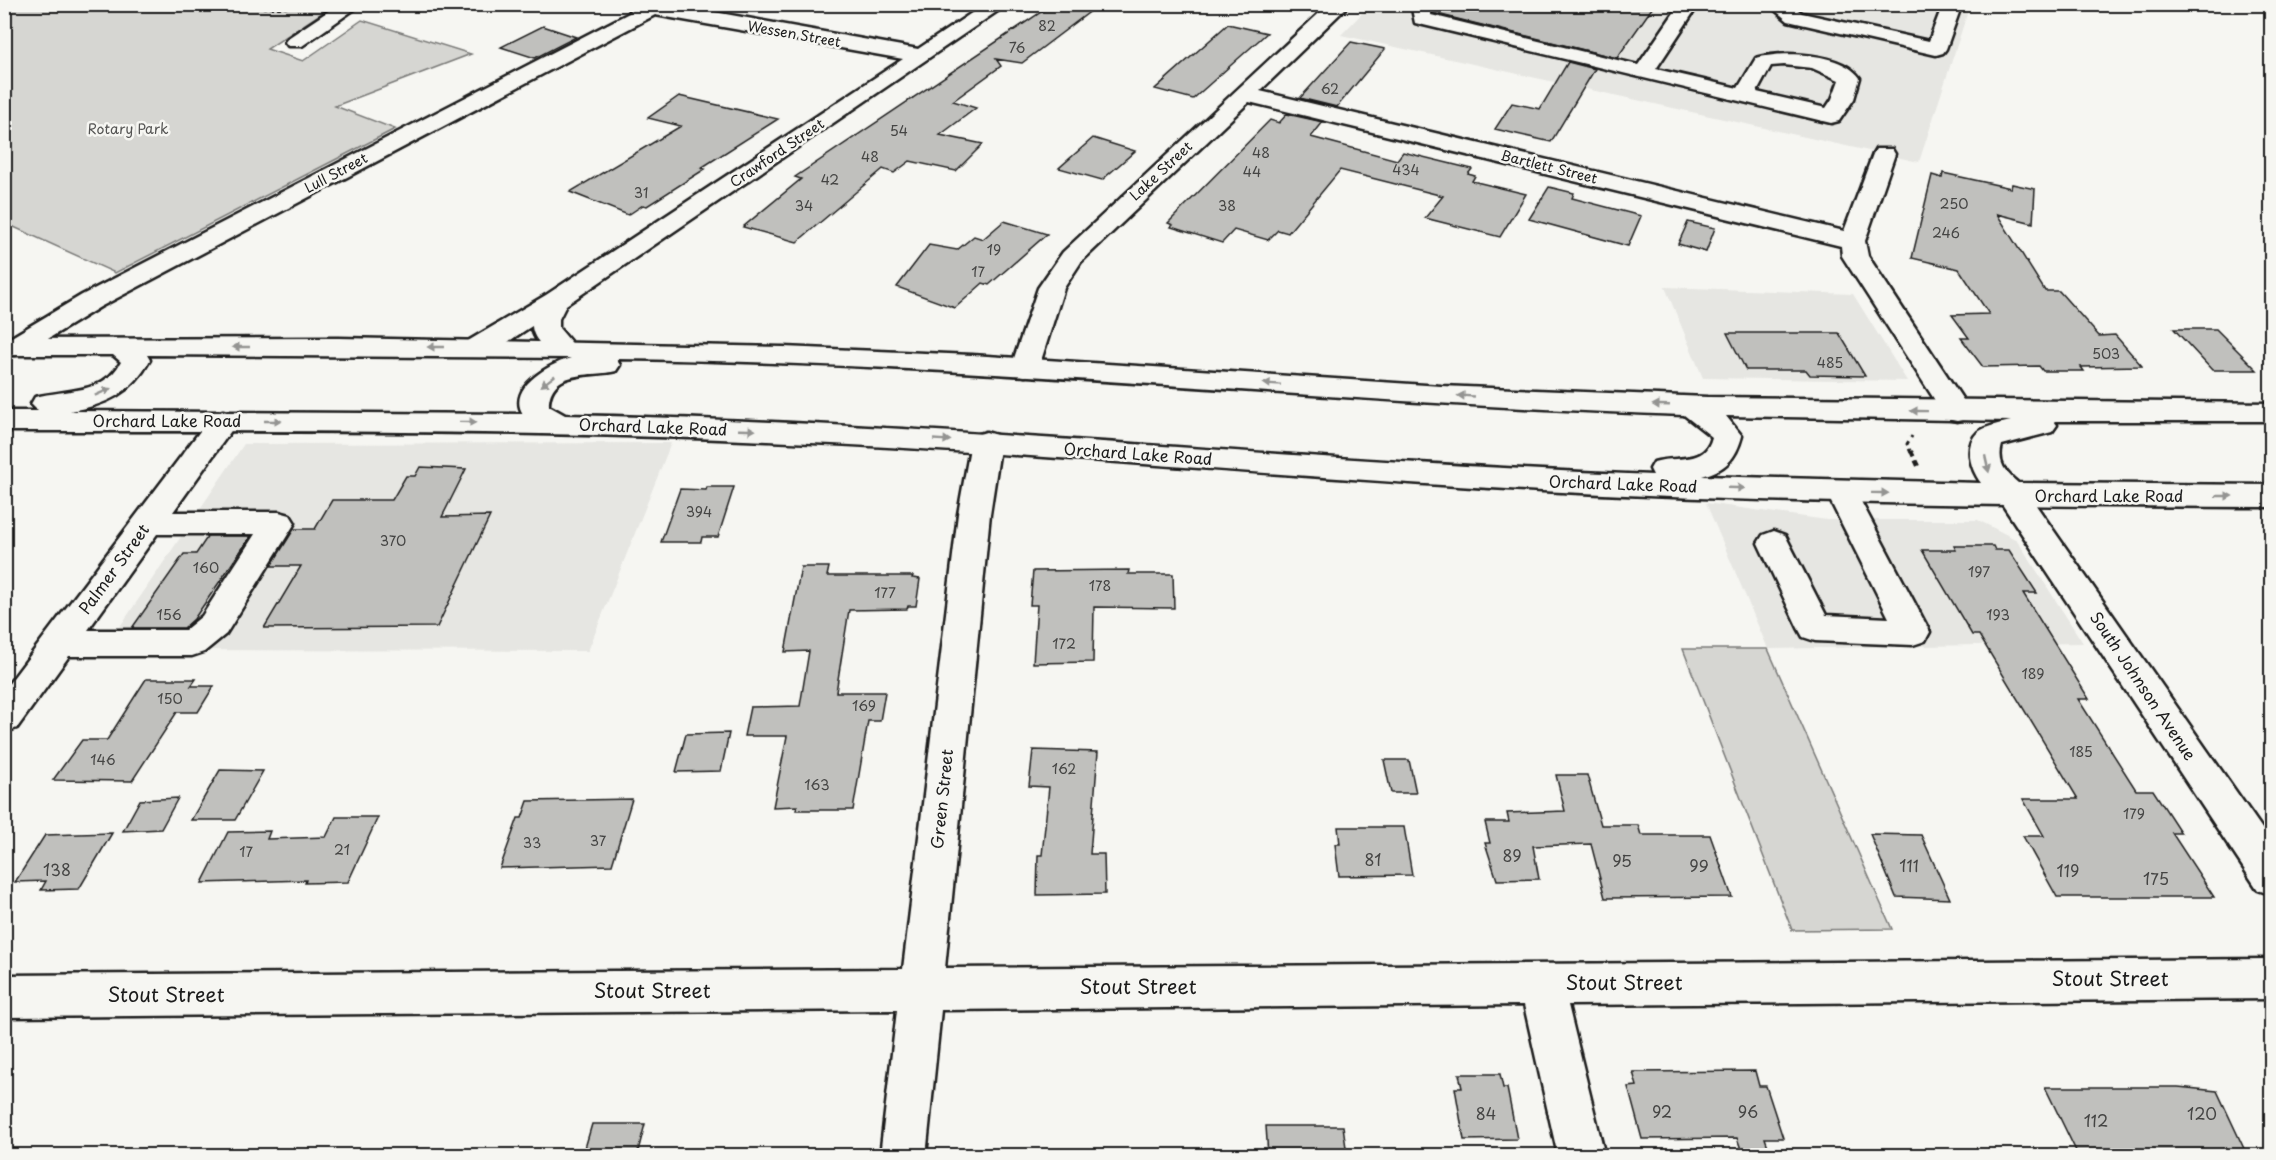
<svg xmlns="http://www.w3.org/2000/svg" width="2276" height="1160" viewBox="0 0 2276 1160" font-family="'Playpen Sans',sans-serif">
	<rect width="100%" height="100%" fill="#f6f6f2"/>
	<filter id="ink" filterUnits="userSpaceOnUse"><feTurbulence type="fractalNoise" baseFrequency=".0167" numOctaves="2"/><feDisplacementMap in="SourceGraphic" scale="12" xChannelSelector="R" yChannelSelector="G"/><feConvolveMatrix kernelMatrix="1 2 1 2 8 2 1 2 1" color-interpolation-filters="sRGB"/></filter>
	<g filter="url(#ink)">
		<!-- built -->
		<path fill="#e6e6e2" d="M1371 4 1970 5 1919 162 1341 35Z
			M1665 287 1853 294 1907 381 1703 378Z
			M671 443 588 651 104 650 244 444Z
			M1706 503 1827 520H1978L2017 540 2083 643 1768 649Z"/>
		<!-- green -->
		<path fill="#d6d6d2" stroke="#797977" stroke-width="1.5" d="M5 4 334 5 267 49 303 61 362 20 471 54 335 106 395 129 115 273 5 223Z
			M1683 649H1768L1892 929 1792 930Z"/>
		<!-- building -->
		<path fill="#c0c0bd" stroke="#1c1c1c" stroke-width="1.5" d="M1053 4H1100L1022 63 996 59 1001 66 953 101 976 108 940 135 983 144 956 171 910 161 894 173 883 169 797 242 743 227 801 179 795 177Z
			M1433 4H1655L1617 58 1433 13Z
			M1228 24 1267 33 1193 99 1155 89Z
			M543 26 576 37 535 58 501 47Z
			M1351 42 1385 49 1337 107 1300 98Z
			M1568 62 1595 69 1551 142 1495 129 1512 103 1540 109Z
			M679 96 778 119 701 168 705 169 647 206 643 205 628 215 570 192 681 126 648 118Z
			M1287 114 1323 122 1311 137 1397 160 1403 152 1472 169 1468 174 1475 176 1472 181 1526 194 1500 237 1425 218 1443 196 1340 170 1288 233 1278 230 1268 240 1234 230 1222 243 1171 227 1173 225 1168 223 1270 120 1279 123Z
			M1093 138 1135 151 1102 180 1059 168Z
			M1943 173 2011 188 2012 184 2035 189 2033 223 1997 214 2045 291H2059L2099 336 2115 335 2142 366 2081 367 2084 371H2043L2039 366 1983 367 1961 338H1969L1952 315 1989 314 1959 269 1912 258 1932 175 1942 178Z
			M1549 187 1574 193 1572 198 1641 216 1628 246 1529 219Z
			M1004 221 1047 234 989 285 983 283 955 308 897 287 929 245 957 250 974 236 983 239Z
			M1688 222 1715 228 1706 252 1678 244Z
			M2174 329H2216L2257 370H2212Z
			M1727 333H1839L1865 376 1810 375 1806 370H1746Z
			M420 467 466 469 442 517 490 516 437 627 264 628 301 566H271L294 529H315L332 500H392L406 476H415Z
			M707 487H734L718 537H702L701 542H661L680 489 706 490Z
			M208 536H251L194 619 184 628H132L184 554H196Z
			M1954 546H1993L1995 550H2009L2037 593H2023L2089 699H2078L2136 790H2153L2181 833H2172L2214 897H2057L2023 836H2044L2023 799H2078L1979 635H1972L1922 550H1956Z
			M801 567H829L827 576H913L912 578 920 579 916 606H908L907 609 849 610 836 692H885L880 721H868L853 810H796L797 806 773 807 787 736H744L750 707 800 706 809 651 785 652Z
			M1129 570 1128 574H1173L1174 608 1094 607 1093 662 1033 663 1037 605H1030L1033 571Z
			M146 679H196L191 686H214L198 712H177L132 781 53 780 82 740H107Z
			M729 733 721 771 676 772 686 734Z
			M1033 750 1098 752 1090 854H1104L1105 894 1037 895 1038 855H1042L1049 787 1029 786Z
			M1384 760H1409L1416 793H1391Z
			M220 770 263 771 235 820H191Z
			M1556 775H1587L1601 825H1638L1641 835H1710L1732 897 1605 898 1591 844 1533 846 1539 879 1497 880 1485 843H1490L1485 822H1509L1507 813 1565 811Z
			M178 798 161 829 123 831 140 800Z
			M632 799 612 865 500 868 518 818H522L528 801Z
			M336 817H378L348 882 305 883 306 880 202 883 228 832 270 831 267 839 326 837Z
			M1338 827H1404L1412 875 1339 876 1335 844H1340Z
			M112 833 79 889 41 890 46 881 15 882 45 835Z
			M1870 834 1921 835 1950 899 1896 897Z
			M1755 1071 1759 1086H1766L1783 1138H1765L1770 1152H1742L1737 1138 1642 1139 1628 1087 1637 1086 1633 1072Z
			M1459 1074H1500L1503 1088H1507L1517 1139 1464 1140 1455 1088H1462Z
			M2045 1087H2178L2217 1091 2247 1155H2078Z
			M592 1124H645L637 1155H583Z
			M1266 1126H1343L1347 1155H1268Z"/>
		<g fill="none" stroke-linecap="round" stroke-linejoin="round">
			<!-- minor casing -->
			<g stroke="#1c1c1c" stroke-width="5">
				<path id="minor" d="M339 4H362L302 46H288L285 42 288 38Z
					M627 4H670L918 49 985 4H1008L566 305 559 319V328L576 348 572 354C555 358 533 344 532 326 513 337 491 359 468 353L464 347 468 341 546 295 903 59 655 15 100 307 25 353 15 355 4 352 5 341 82 295 633 11 629 10Z
					M1329 4H1350L1260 91 1844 231 1873 154 1876 149H1892L1895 154 1865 241 1868 256 1971 412 1967 419 1957 421 1947 419 1842 256 1841 246 1249 102 1081 262 1064 288 1039 367 1035 373 1025 376 1015 373 1011 367 1038 288 1063 252Z
					M1411 4H1431V15L1638 65 1680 4H1699L1656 69 1738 88 1756 58C1783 51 1842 52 1860 78L1854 99 1839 121 1831 123 1415 23ZM1784 65 1812 68 1839 80 1832 99 1826 108 1757 92 1771 66Z
					M1768 4H1790L1802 13 1929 41 1943 4H1962L1946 49 1943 53 1936 55 1788 21Z
					M223 411 233 414 238 421 173 512H279L290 515 295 523 226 634 204 652 192 656H69L17 728 4 733V690L213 414ZM157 534H255L202 616 185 630H88Z
					M986 432 996 435 1001 442 990 514 945 968 2272 959V999L1568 1005 1605 1156H1558L1524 1005 941 1010 926 1156H880L897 1010 4 1017V975L903 969 958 514 971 442 976 435Z
					M1841 481 1852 484 1856 492 1930 632 1925 641 1913 645 1815 641 1803 637 1798 628 1758 543 1763 535 1774 531 1785 535 1826 615 1889 618 1826 492 1830 484Z
					M2013 485 2024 488 2272 843V895L2258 890 2002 504 1998 496 2002 488Z"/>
			</g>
			<!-- major casing -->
			<g stroke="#1c1c1c" stroke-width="5">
				<path id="major" d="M338 338 783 347 972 355 1441 386 1707 397 2272 403V421H2054L2057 425 2052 432 2002 445C1997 463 2005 472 2018 483L2272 485V507C2028 506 1786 504 1542 491 1284 477 1027 452 768 441 514 430 259 431 4 431V411H38L31 404 35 397C66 389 103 395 121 362L113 355H4V339ZM147 355 571 358C551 363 506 388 523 414L70 411C106 405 132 393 150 360ZM616 359C972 363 1328 403 1684 415L1712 437C1705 466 1677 455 1654 462L1650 469 1653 475C1290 461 929 422 565 415L549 406C549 368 593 377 616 371L620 365ZM1726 416 2011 421C2002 423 1986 426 1978 432 1963 446 1971 470 1981 483L1702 476C1725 470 1736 459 1742 436Z"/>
			</g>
			<!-- path-far2 -->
			<path stroke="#1c1c1c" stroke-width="2" stroke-dasharray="4 3" stroke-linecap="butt" d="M201 4 198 8H286L291 4"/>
			<!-- path-far1 -->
			<path stroke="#1c1c1c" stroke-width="3" stroke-dasharray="4.5 4" stroke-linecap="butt" d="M1911 453 1907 444 1912 436"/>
			<!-- path -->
			<path stroke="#1c1c1c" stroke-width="4" stroke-dasharray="6 4.5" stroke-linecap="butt" d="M1911 451 1918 466"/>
			<!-- minor -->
			<use href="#minor" fill="#f6f6f2" fill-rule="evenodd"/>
			<!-- major -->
			<use href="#major" fill="#f6f6f2" fill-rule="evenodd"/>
		</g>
		<!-- one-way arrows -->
		<defs><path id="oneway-solid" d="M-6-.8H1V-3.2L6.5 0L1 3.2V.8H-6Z" transform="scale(1.5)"/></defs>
		<g fill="#949492">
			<use href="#oneway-solid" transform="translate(241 347) rotate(-180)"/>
			<use href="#oneway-solid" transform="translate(436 347) rotate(-180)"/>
			<use href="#oneway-solid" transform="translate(548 381) rotate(142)"/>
			<use href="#oneway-solid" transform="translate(1272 384) rotate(-176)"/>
			<use href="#oneway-solid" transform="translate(103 392) rotate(-24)"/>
			<use href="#oneway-solid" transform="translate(1466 396) rotate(-177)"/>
			<use href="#oneway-solid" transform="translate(1661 405) rotate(-178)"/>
			<use href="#oneway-solid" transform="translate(1919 411) rotate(-179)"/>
			<use href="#oneway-solid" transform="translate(273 421)"/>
			<use href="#oneway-solid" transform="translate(468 422) rotate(1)"/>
			<use href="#oneway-solid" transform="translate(747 430) rotate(2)"/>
			<use href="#oneway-solid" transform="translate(942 440) rotate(3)"/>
			<use href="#oneway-solid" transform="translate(1987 464) rotate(77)"/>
			<use href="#oneway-solid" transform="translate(1736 488) rotate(2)"/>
			<use href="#oneway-solid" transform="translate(1880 493) rotate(1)"/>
			<use href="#oneway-solid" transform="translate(2224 496)"/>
		</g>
	</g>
	<g text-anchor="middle" stroke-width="5" stroke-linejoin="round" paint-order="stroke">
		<!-- number labels -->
		<g font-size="14" fill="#454544">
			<text x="1047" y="31">82</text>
			<text x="1017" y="53">76</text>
			<text x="1330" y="94">62</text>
			<text x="899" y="136">54</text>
			<text x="1261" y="158">48</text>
			<text x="870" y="162">48</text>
			<text x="1406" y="175">434</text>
			<text x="1252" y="177">44</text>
			<text x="830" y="185">42</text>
			<text x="641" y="198">31</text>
			<text x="1954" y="209">250</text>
			<text x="804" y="211">34</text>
			<text x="1227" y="211">38</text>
			<text x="1946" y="238">246</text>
			<text x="994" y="255">19</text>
			<text x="978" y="277">17</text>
			<text x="2106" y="359">503</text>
			<text x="1830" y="368">485</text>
			<text x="699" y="517">394</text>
			<text x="393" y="546">370</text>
			<text x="206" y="573">160</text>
			<text x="1979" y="577">197</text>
			<text x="1100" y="591">178</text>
			<text x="885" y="598">177</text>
			<text x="169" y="620">156</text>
			<text x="1998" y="620">193</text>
			<text x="1064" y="649">172</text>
			<text x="2033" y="679">189</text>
			<text x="170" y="704">150</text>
			<text x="864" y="711">169</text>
			<text x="2081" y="757">185</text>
			<text x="103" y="765">146</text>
			<text x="1064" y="774">162</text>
			<text x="817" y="790">163</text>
			<text x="2134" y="819">179</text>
			<text x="598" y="846">37</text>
			<text x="532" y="848">33</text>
			<text x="342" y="855">21</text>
			<text x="246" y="857">17</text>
		</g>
		<!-- far-street labels -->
		<g font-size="14" fill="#1c1c1c" stroke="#f6f6f2">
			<text transform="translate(794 34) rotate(10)" y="5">Wessen Street</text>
			<text transform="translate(777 153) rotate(-34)" y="5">Crawford Street</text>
			<text transform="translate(1549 167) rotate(14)" y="5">Bartlett Street</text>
			<text transform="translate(1161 171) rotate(-43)" y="5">Lake Street</text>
			<text transform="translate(336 173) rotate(-28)" y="5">Lull Street</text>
		</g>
		<!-- far-park labels -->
		<g font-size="14" fill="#545453" stroke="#f6f6f2">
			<text x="128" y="134">Rotary Park</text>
		</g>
		<!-- street labels -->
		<g font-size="16" fill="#1c1c1c" stroke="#f6f6f2">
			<text x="167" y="427">Orchard Lake Road</text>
			<text transform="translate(653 427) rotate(2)" y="6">Orchard Lake Road</text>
			<text transform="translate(1138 454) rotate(4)" y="6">Orchard Lake Road</text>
			<text transform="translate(1623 484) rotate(2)" y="6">Orchard Lake Road</text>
			<text x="2109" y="502">Orchard Lake Road</text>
			<text transform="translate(114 569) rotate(-54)" y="6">Palmer Street</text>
			<text transform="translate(2143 686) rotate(56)" y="6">South Johnson Avenue</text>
			<text transform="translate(942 799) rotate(-84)" y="6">Green Street</text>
		</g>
		<!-- near-number labels -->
		<g font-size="16" fill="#454544">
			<text x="1512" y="862">89</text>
			<text x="1373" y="866">81</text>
			<text x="1622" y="867">95</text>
			<text x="1699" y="872">99</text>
			<text x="1909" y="872">111</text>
			<text x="57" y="876">138</text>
			<text x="2068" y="877">119</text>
			<text x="2156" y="885">175</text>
			<text x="1662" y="1118">92</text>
			<text x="1748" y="1118">96</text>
			<text x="1486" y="1120">84</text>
			<text x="2202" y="1120">120</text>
			<text x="2096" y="1127">112</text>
		</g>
		<!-- near-street labels -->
		<g font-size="20" fill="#1c1c1c" stroke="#f6f6f2">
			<text x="2110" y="986">Stout Street</text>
			<text x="1624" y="990">Stout Street</text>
			<text x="1138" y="994">Stout Street</text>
			<text x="652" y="998">Stout Street</text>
			<text x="166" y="1002">Stout Street</text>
		</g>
	</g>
	<!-- margin -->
	<rect width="2276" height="1160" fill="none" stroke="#f6f6f2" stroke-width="24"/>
	<rect x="12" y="12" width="2252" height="1136" fill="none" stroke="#1c1c1c" stroke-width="2" filter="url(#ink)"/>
</svg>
